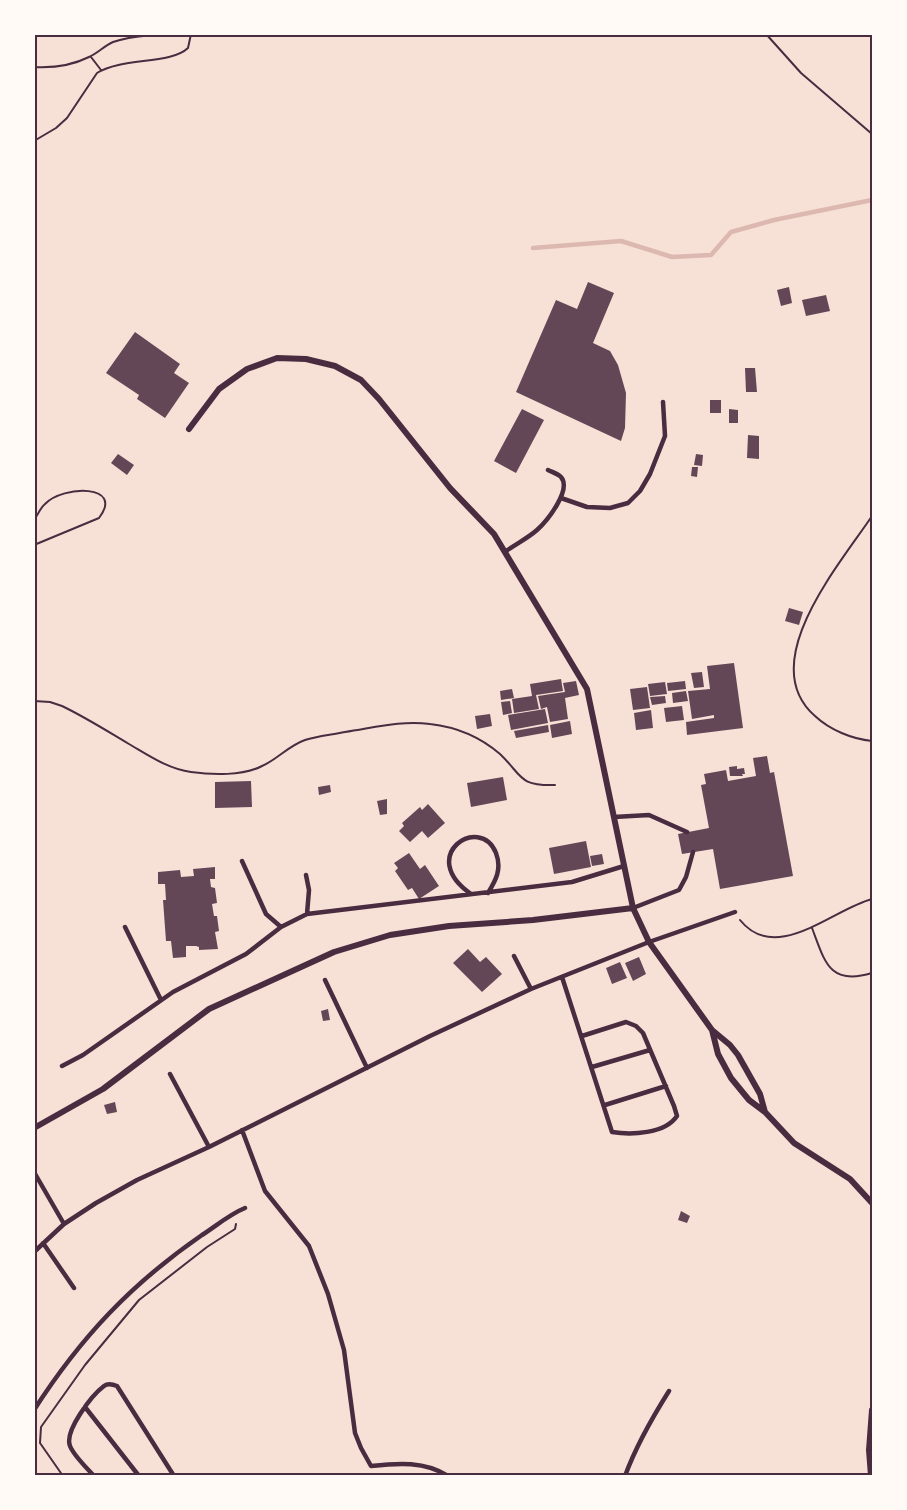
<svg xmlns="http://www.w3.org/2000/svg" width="907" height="1510" viewBox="0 0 907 1510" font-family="Roboto,sans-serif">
	<rect width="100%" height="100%" fill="#f7e1d7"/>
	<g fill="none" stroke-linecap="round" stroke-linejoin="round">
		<!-- stream -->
		<path stroke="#dcb8b0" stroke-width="4.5" d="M533 248 621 241 672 257 711 255 731 232 774 220 872 200"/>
	</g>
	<!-- building -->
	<path fill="#644757" d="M588 282 614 293 593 343 610 351 618 365 626 393 625 428 621 441 516 392 556 300 577 309Z
		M789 287 792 303 781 306 777 290Z
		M826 295 830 311 806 316 802 300Z
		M135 332 180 364 174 373 189 383 165 418 137 399 139 395 106 373Z
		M745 368H755L757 392H746Z
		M710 400H721V413H710Z
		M522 409 544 420 516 473 494 461Z
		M729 409 738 410V423H729Z
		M748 435 759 436V459L747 458Z
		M118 454 134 465 127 475 111 463Z
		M696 454 703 455 702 466 694 465Z
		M692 467H698L697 477 691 476Z
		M789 608 803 612 799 625 785 621Z
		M734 663 743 728 687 735 686 722 714 718V715L692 719 688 691 710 689 707 666Z
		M702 672 704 687 694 688 691 673Z
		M561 679 563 691 536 695 539 709 514 713 512 699 532 696 530 684Z
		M576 681 579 695 565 698 568 719 550 722 547 707 541 709 538 696 565 692 563 683Z
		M685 681 686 689 668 691 667 683Z
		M665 682 667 694 650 696 648 684Z
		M647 687 650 708 633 710 630 689Z
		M512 689 514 698 501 700 500 691Z
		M686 691 688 701 673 703 672 693Z
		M665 696 666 703 652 705 650 697Z
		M510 701 512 713 503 715 501 702Z
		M682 706 684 720 666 722 664 708Z
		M545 709 548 723 511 730 508 715Z
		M651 710 653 728 636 730 634 713Z
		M490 714 492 726 477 729 475 716Z
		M570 721 572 734 552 738 550 725Z
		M548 725 549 732 516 738 514 731Z
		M767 756 770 773 774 772 793 876 720 889 713 849 682 854 678 834 709 828 701 785 706 784 704 774 726 770 728 781 756 776 753 758Z
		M737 766V769L744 768 745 774H742L743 776H730L729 767Z
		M503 777 507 800 471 807 467 783Z
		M251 781 252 807 215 808V782Z
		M330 785 331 792 319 795 318 787Z
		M387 799V814L380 815 377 801Z
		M428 804 445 823 428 838 422 831 410 842 399 831 404 826 402 823 420 807 422 810Z
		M586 841 591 867 554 874 549 848Z
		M409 853 420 869 425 865 439 886 419 899 412 888 408 890 395 871 398 868 394 863Z
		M602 854 604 864 592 866 590 856Z
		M215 867V879H210L211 887 215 888 217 903 212 904 214 916H217L219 931 215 932 218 949 199 950V947L196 946H186V957L173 958 171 941H166L163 900H166L165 884H158V872L180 870 181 877 194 876 193 869Z
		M468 949 480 962 486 957 502 974 482 992 453 963Z
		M639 957 646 974 633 981 625 963Z
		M620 962 627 978 612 984 606 968Z
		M328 1009 330 1020 323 1021 321 1011Z
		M115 1102 117 1112 107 1114 104 1105Z
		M681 1211 690 1216 687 1223 678 1220Z"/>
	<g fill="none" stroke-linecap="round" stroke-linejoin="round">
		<!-- path -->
		<path stroke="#4a2c40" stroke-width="2" d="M766 34 801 73 872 134
			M91 57 101 70
			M34 67C53 68 73 65 89 57 98 53 104 46 113 42 129 36 145 36 163 34
			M34 141 56 128 67 118 97 73C122 57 170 65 188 48L191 34
			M872 516C840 564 754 663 815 716 830 730 852 739 872 741
			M34 520C38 515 40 508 45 504 63 485 125 484 99 518L34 545
			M34 701 50 702 62 706C85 717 107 731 129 744 148 755 168 769 191 772 212 775 243 776 262 766 278 759 288 746 305 740 318 736 331 735 345 732 373 728 401 720 430 724 457 727 479 736 500 754 523 776 518 786 555 785
			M740 920C776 965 833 909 872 899
			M812 928C825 962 829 986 872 973
			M63 1476 40 1443 41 1427 85 1365 139 1300 207 1247 235 1229 236 1224"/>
		<!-- service -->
		<path stroke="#4a2c40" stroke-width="4.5" d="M561 498 587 507 610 508 628 503 640 491 650 474 665 436 663 402
			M506 551C516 544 528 538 537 530 547 521 572 490 561 477 558 474 552 472 548 470
			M614 817 649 815 687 832
			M242 861 266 914 281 927
			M306 875 309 890 307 914
			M471 894C416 856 480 813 496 853 502 869 496 880 488 893
			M633 908 679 890 686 877 693 852
			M125 927 161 1000
			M514 956 531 989
			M562 977 612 1132C631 1135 665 1134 677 1116L674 1106 643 1033 636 1026 626 1022 582 1036
			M325 980 367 1068
			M62 1066 83 1055 173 992 246 954 281 927 307 914 572 882 624 866
			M592 1067 650 1050
			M170 1074 209 1147
			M605 1105 666 1086
			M242 1130 265 1191 309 1246 328 1294 344 1350 355 1433 361 1448 371 1466C398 1463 425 1461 448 1476
			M34 1172 64 1224
			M43 1243 74 1288
			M34 1252 64 1224 96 1203 137 1180 209 1147 430 1036 531 989 649 942 735 912
			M85 1407 139 1476
			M34 1410C81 1337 131 1284 202 1235 216 1226 230 1214 245 1208
			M94 1476C86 1467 74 1456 70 1446 64 1431 92 1395 104 1386 108 1383 112 1384 117 1386L174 1476
			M625 1476C636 1446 652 1418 669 1391"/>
		<!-- minor -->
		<path stroke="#4a2c40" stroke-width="6" d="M189 429 219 389 247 369 277 358 306 359 335 366 361 380 379 399 450 488 494 534 587 689 633 908 649 942 712 1030 730 1045 738 1055 760 1094 765 1112
			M712 1030 718 1054 731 1078 749 1100 765 1112 794 1143 850 1179 872 1203
			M34 1128 103 1089 209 1009 334 952 390 935 449 926 533 920 633 908
			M871 1476 869 1450 872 1410"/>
	</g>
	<!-- border -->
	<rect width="907" height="1510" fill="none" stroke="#fffaf5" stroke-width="72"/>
	<rect x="36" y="36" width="835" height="1438" fill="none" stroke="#4a2c40" stroke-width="2"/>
</svg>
